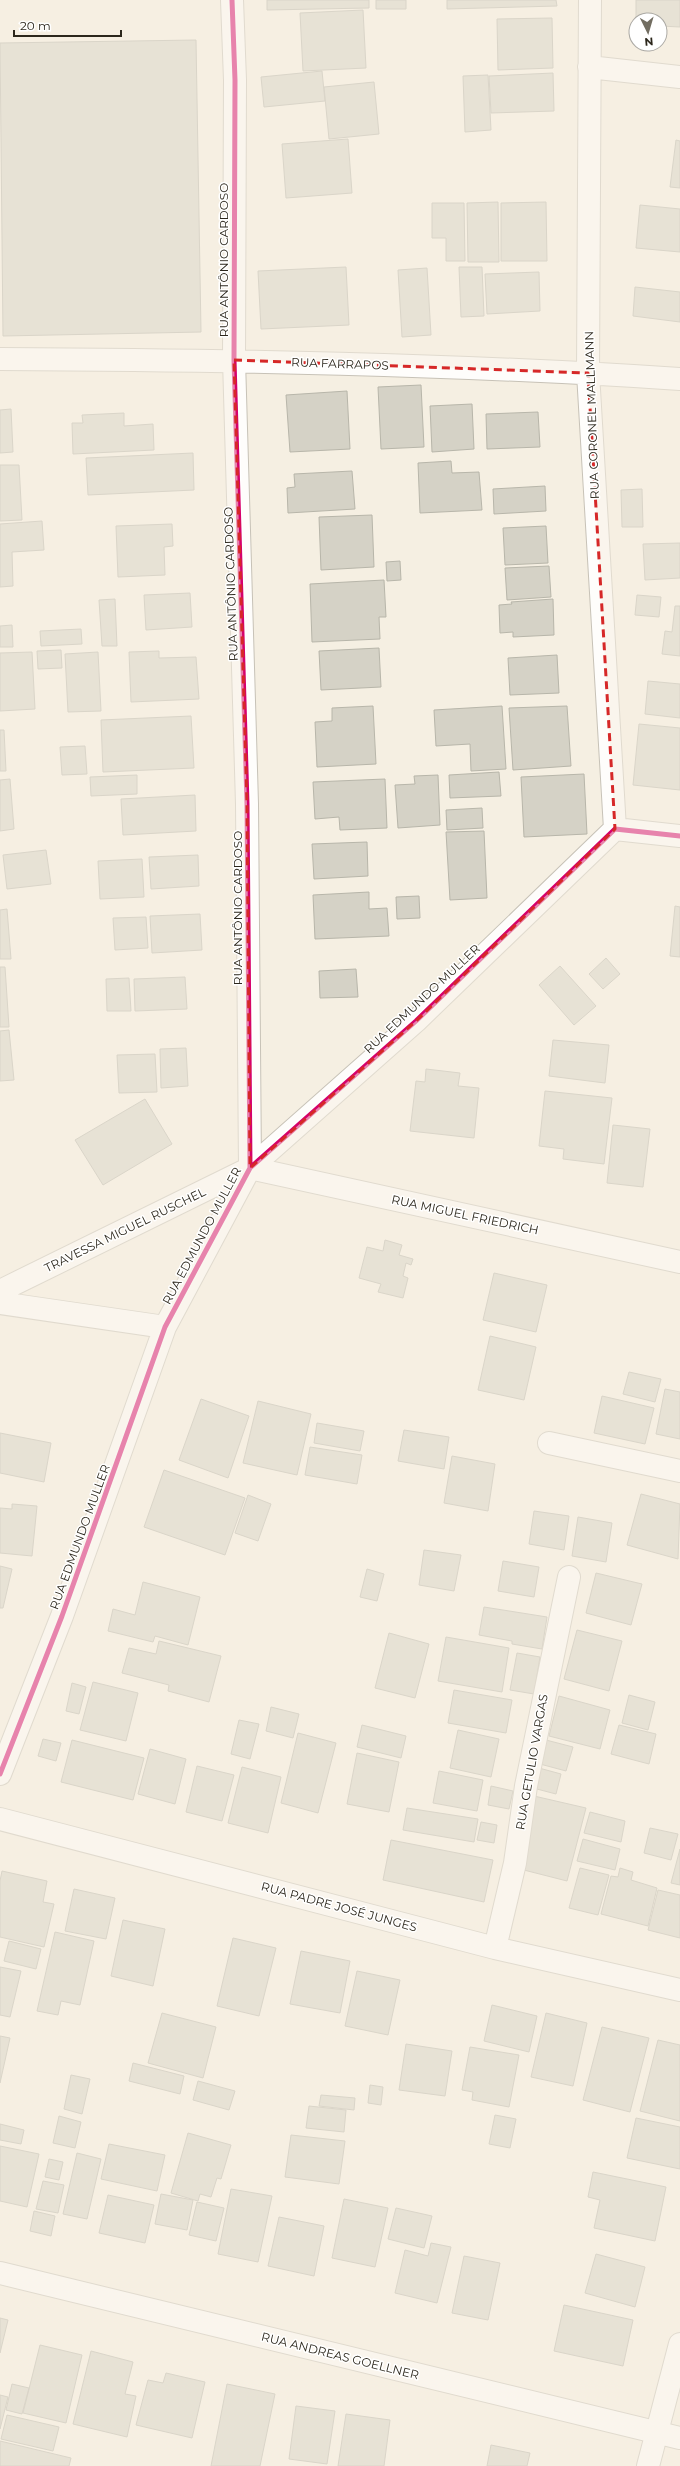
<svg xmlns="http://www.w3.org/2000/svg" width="680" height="2466" viewBox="0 0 680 2466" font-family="Montserrat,sans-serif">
	<rect width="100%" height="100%" fill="#f5efe2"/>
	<!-- building -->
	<path fill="#d5d2c6" stroke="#b8b6aa" d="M267 0H369V8L267 10Z
		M376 0H406V9H376Z
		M447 0H556L557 6 447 9Z
		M636 0H680V27L660 26V20H636Z
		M363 10 366 68 303 71 300 13Z
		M552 18 553 68 498 70 497 19Z
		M196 40 201 332 3 336 0 43Z
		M322 71 325 101 264 107 261 77Z
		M553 73 554 111 491 113 489 76Z
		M488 75 491 130 465 132 463 76Z
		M374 82 379 134 329 139 324 87Z
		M348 139 352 193 286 198 282 144Z
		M676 140 680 141V188L670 187Z
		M498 202 499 262H468L467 203Z
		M546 202 547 261H501V203Z
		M432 203H464L465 261H446V238H432Z
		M640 205 680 209V252L636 248Z
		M346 267 349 325 261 329 258 271Z
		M459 267H482L484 316 461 317Z
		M427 268 431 335 402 337 398 270Z
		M539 272 540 311 487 314 485 274Z
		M635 287 680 292V322L633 316Z
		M421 385 424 447 381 449 378 387Z
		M347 391 350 449 290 452 286 395Z
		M472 404 474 449 432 452 430 406Z
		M11 409 13 452 0 453V410Z
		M538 412 540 447 487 449 486 414Z
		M124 413V426L153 424 154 450 73 454 72 423H83L82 415Z
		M193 453 194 490 88 495 86 458Z
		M451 461 452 473 479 472 482 510 420 513 418 463Z
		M0 465H19L22 520 0 521Z
		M352 471 355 509 288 513 287 488 295 487 294 474Z
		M545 486 546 511 494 514 493 489Z
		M642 489 643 527H622L621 490Z
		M372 515 374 567 321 570 319 517Z
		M42 521 44 550 12 552 13 586 0 587V524Z
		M172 524 173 546 164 547 165 575 118 577 116 526Z
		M546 526 548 563 505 565 503 528Z
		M680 543V578L645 580 643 544Z
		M400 561 401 580 387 581 386 562Z
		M549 566 551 597 507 600 505 568Z
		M384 580 386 617H379L380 639 312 642 310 584Z
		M190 593 192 627 146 630 144 595Z
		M637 595 661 597 659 617 635 615Z
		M115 599 117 646H102L99 600Z
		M553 599 554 635 513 637V632L500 633 499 605 512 604 511 602Z
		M675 606H680V656L662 654 665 631 672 632Z
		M12 625 13 647H0V626Z
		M81 629 82 644 41 646 40 631Z
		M379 648 381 687 321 690 319 651Z
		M61 650 62 668 38 669 37 651Z
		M159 651V658L196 657 199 699 131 702 129 652Z
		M32 652 35 709 0 711V653Z
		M98 652 101 711 68 712 65 654Z
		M557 655 559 693 510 695 508 658Z
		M648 681 680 684V718L645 714Z
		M373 706 376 764 317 767 315 722 332 721V708Z
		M502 706 506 769 471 771 470 744 436 746 434 710Z
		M567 706 571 766 513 770 509 708Z
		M191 716 194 768 103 772 101 720Z
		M639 724 680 728V790L633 785Z
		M0 730H4L6 771H0Z
		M85 746 87 774 62 775 60 747Z
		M499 772 501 796 450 798 449 775Z
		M584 774 587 834 524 837 521 777Z
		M137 775V794L91 796 90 777Z
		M438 775 440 825 398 828 395 785 415 784 414 776Z
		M10 779 14 829 0 831V780Z
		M385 779 387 828 340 830 339 817 315 819 313 782Z
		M195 795 196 831 123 835 121 799Z
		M482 808 483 828 447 830 446 810Z
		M484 831 487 898 450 900 446 832Z
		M367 842 368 876 314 879 312 844Z
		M46 850 51 884 7 889 3 855Z
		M198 855 199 886 151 889 149 857Z
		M142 859 144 897 100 899 98 861Z
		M369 892V909L387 908 389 936 315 939 313 895Z
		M419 896 420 918 397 919 396 897Z
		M675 906 680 907V957L670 956Z
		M7 909 11 959H0V910Z
		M200 914 202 950 152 953 150 916Z
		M146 917 148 948 115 950 113 918Z
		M606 958 620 974 603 989 589 974Z
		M560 966 596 1006 574 1025 539 985Z
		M0 967H5L9 1027H0Z
		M356 969 358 997 320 998 319 971Z
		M185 977 187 1009 135 1011 134 979Z
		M129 978 131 1011H107L106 979Z
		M9 1030 14 1080 0 1081V1031Z
		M553 1040 609 1045 605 1083 549 1076Z
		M186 1048 188 1086 161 1088 160 1049Z
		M155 1054 157 1092 119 1093 117 1055Z
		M426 1069 460 1073 458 1086 479 1088 474 1138 410 1131 416 1081 425 1082Z
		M545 1091 612 1098 604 1164 563 1159 564 1149 539 1146Z
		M145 1099 172 1144 103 1185 75 1140Z
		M613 1125 650 1129 643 1187 607 1183Z
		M385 1240 402 1245 399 1255 413 1259 411 1265 406 1263 403 1276 408 1278 403 1298 378 1292 381 1284 359 1278 367 1247 383 1251Z
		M494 1273 547 1285 536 1332 483 1320Z
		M490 1336 536 1347 524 1400 478 1390Z
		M629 1372 661 1379 655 1402 623 1394Z
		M665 1389 680 1392V1439L656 1434Z
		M602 1396 654 1408 645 1444 594 1433Z
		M201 1399 249 1416 228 1478 179 1460Z
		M258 1401 311 1414 297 1475 243 1463Z
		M317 1423 364 1431 360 1451 314 1443Z
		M404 1430 449 1437 444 1469 398 1461Z
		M0 1433 51 1443 44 1482 0 1473Z
		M310 1447 362 1455 357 1484 305 1475Z
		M452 1456 495 1464 488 1511 444 1503Z
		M164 1470 245 1498 225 1555 144 1527Z
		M641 1494 680 1504 678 1559 627 1545Z
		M248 1495 271 1504 258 1541 235 1533Z
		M12 1504 37 1506 32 1556 0 1553V1508L12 1509Z
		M534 1511 569 1516 564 1550 529 1544Z
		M578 1517 612 1523 606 1562 572 1556Z
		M424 1550 461 1555 454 1591 419 1585Z
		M503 1561 539 1567 534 1597 498 1591Z
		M0 1566 12 1569 3 1608H0Z
		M367 1569 384 1574 377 1601 360 1597Z
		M596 1573 642 1584 631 1625 586 1613Z
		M143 1582 200 1597 188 1645 155 1636 153 1642 108 1631 113 1609 135 1615Z
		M484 1607 547 1617 542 1649 512 1644V1641L479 1635Z
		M577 1630 622 1641 609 1691 564 1679Z
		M389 1633 429 1644 415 1698 375 1688Z
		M446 1637 509 1648 502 1692 438 1681Z
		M159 1641 221 1656 209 1702 168 1691 169 1685 122 1673 129 1648 156 1654Z
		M517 1653 540 1657 534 1694 510 1690Z
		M93 1682 138 1693 126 1741 80 1730Z
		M72 1683 86 1687 79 1714 66 1711Z
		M454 1690 512 1700 506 1733 448 1723Z
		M629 1695 655 1702 648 1730 622 1723Z
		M559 1696 610 1710 600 1749 549 1736Z
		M271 1707 299 1714 293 1738 266 1731Z
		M239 1720 259 1724 250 1759 231 1754Z
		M362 1725 406 1736 401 1758 357 1747Z
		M619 1725 656 1734 649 1764 611 1754Z
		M458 1730 499 1739 491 1777 450 1768Z
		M298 1733 336 1743 318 1813 281 1803Z
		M43 1739 61 1743 56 1761 38 1756Z
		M72 1740 144 1758 133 1800 61 1782Z
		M546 1740 573 1747 566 1771 540 1764Z
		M150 1749 186 1759 175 1804 138 1794Z
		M357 1753 399 1762 389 1812 347 1804Z
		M197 1766 234 1775 222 1821 186 1812Z
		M242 1767 281 1777 268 1833 228 1823Z
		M539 1768 561 1774 556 1794 533 1788Z
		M439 1771 483 1780 477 1811 433 1803Z
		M491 1786 513 1791 509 1809 488 1805Z
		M534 1796 586 1808 567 1881 516 1868Z
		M407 1808 478 1819 474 1842 403 1830Z
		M590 1812 625 1821 621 1842 584 1833Z
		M481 1822 497 1825 494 1843 477 1840Z
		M650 1828 678 1834 671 1860 644 1853Z
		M583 1839 620 1849 615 1870 577 1861Z
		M391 1840 493 1860 484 1902 383 1880Z
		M680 1849V1885L671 1883Z
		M580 1868 609 1875 598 1915 569 1908Z
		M620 1868 633 1872 631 1880 657 1888 648 1926 601 1914 611 1876 618 1877Z
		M2 1871 47 1881 43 1902 54 1904 44 1947 0 1937V1881Z
		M74 1889 115 1898 106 1939 65 1931Z
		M658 1890 680 1895V1938L648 1930Z
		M123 1920 165 1929 153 1986 111 1976Z
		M55 1932 94 1941 80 2005 61 2001 58 2015 37 2011Z
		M233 1938 276 1948 259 2016 217 2006Z
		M9 1941 41 1949 36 1969 4 1961Z
		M301 1951 350 1961 340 2013 290 2004Z
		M0 1967 21 1971 10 2017 0 2015Z
		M357 1971 400 1980 388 2035 345 2026Z
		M492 2005 537 2016 529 2052 484 2041Z
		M162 2013 216 2027 203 2078 148 2063Z
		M546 2013 587 2023 573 2086 531 2077Z
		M602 2027 649 2038 630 2112 583 2100Z
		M0 2036 10 2038 0 2083Z
		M658 2040 680 2045V2121L640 2111Z
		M406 2044 452 2051 445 2096 399 2090Z
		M470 2047 519 2055 509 2107 472 2100 473 2092 462 2090Z
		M133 2063 184 2076 180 2094 129 2081Z
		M71 2075 90 2079 82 2114 64 2109Z
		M198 2081 235 2091 229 2110 193 2100Z
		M370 2085 383 2087 381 2105 368 2103Z
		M321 2095 355 2098 354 2110 319 2106Z
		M309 2106 346 2110 344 2132 306 2128Z
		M495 2115 516 2119 510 2148 489 2144Z
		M59 2116 81 2122 75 2148 53 2143Z
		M636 2118 680 2127V2169L627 2158Z
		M0 2124 24 2130 21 2144 0 2140Z
		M188 2133 231 2145 221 2179 217 2178 211 2197 200 2194 198 2201 171 2193Z
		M291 2135 345 2141 339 2184 285 2177Z
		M109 2144 165 2155 157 2191 101 2179Z
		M0 2146 39 2154 27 2207 0 2201Z
		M77 2153 101 2159 87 2219 63 2214Z
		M49 2159 63 2162 59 2180 45 2177Z
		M593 2172 666 2187 655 2241 594 2228 600 2200 588 2197Z
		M43 2181 64 2185 58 2213 36 2209Z
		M231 2189 272 2196 258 2262 218 2254Z
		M161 2194 193 2200 187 2230 155 2224Z
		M108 2195 154 2205 145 2243 99 2233Z
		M344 2199 388 2208 375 2267 332 2258Z
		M197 2202 224 2208 216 2241 189 2235Z
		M396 2208 432 2216 424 2248 388 2239Z
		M34 2211 55 2216 51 2236 30 2231Z
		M279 2217 324 2226 314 2276 268 2266Z
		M431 2243 451 2247 437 2303 395 2293 405 2250 428 2256Z
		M596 2254 645 2267 635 2307 585 2293Z
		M464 2256 500 2263 488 2320 452 2313Z
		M564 2305 633 2320 623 2366 554 2351Z
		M0 2318 8 2320 0 2353Z
		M40 2345 82 2355 66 2423 23 2413Z
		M91 2351 133 2362 125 2394 136 2396 127 2437 73 2424Z
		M166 2373 205 2382 192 2438 136 2425 148 2380 163 2383Z
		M12 2384 29 2388 22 2414 6 2410Z
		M227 2384 275 2394 260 2466H211Z
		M0 2395 8 2397 0 2429Z
		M296 2406 335 2411 327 2464 289 2459Z
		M346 2414 390 2420 384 2466H338Z
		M7 2415 59 2427 53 2451 1 2439Z
		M0 2441 71 2458 69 2466H0Z
		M491 2445 530 2453 527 2466H487Z"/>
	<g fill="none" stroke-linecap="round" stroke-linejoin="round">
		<!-- minor casing -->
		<g stroke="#c7c2b7" stroke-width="24">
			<path id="minor" d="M232 0 235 80 234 360 247 804 250 1168
				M590 0 588 373 615 829
				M589 67 680 77
				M0 359C227 360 454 364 680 379
				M250 1168 680 1262
				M0 1291 250 1168
				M0 1303 165 1327
				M549 1443 680 1471
				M0 1774 62 1616 165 1327 250 1168 416 1021 615 829 680 836
				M0 1819 495 1948 680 1990
				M495 1948 515 1863 526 1786 569 1577
				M0 2273 680 2438
				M648 2466 680 2344"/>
		</g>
		<!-- minor -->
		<use href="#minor" stroke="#fefdfb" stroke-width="22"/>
		<!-- cycleway casing -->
		<g stroke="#fff" stroke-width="8">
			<path id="cycleway" d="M232 0 235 80 234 360 247 804 250 1168
				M0 1774 62 1616 165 1327 250 1168 416 1021 615 829 680 836"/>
		</g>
		<!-- cycleway -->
		<use href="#cycleway" stroke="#d6006c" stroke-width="5"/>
	</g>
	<!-- marked area -->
	<path d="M0 0H680V2466H0ZM234 360 588 373 615 829 416 1021 250 1168 247 804Z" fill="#f5efe2" fill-opacity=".55" fill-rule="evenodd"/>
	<path fill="none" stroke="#d62828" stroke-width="3" stroke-dasharray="8 5" stroke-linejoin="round" d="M234 360 588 373 615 829 416 1021 250 1168 247 804Z"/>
	<g text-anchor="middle" stroke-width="3" stroke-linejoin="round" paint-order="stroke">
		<!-- street labels -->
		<g font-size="12" fill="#2c271c" stroke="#fff">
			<text transform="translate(224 260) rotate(-90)" y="4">RUA ANTÔNIO CARDOSO</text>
			<text transform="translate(340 364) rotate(2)" y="4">RUA FARRAPOS</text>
			<text transform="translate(592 415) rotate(-92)" y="4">RUA CORONEL MALLMANN</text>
			<text transform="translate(231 584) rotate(-92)" y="4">RUA ANTÔNIO CARDOSO</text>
			<text transform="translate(238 908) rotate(-90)" y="4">RUA ANTÔNIO CARDOSO</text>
			<text transform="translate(422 999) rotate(-43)" y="4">RUA EDMUNDO MULLER</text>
			<text transform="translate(465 1215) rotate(12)" y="4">RUA MIGUEL FRIEDRICH</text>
			<text transform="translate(125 1230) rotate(-26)" y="4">TRAVESSA MIGUEL RUSCHEL</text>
			<text transform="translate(202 1236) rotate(-62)" y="4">RUA EDMUNDO MULLER</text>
			<text transform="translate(80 1537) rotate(-70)" y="4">RUA EDMUNDO MULLER</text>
			<text transform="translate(532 1762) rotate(-80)" y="4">RUA GETULIO VARGAS</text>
			<text transform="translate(339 1907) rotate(15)" y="4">RUA PADRE JOSÉ JUNGES</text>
			<text transform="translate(340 2356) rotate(14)" y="4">RUA ANDREAS GOELLNER</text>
		</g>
	</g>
	<!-- north arrow -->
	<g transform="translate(648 32) rotate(175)"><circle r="19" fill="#ffffff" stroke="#aba9a4"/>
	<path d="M0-3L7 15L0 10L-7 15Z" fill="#726d61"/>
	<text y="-6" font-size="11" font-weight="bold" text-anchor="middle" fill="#2c271c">N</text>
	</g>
	<!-- scale -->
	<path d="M14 30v6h107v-6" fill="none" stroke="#2c271c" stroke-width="2"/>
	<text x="20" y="30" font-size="12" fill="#2c271c" stroke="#ffffff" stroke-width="3" paint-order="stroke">20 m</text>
</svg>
